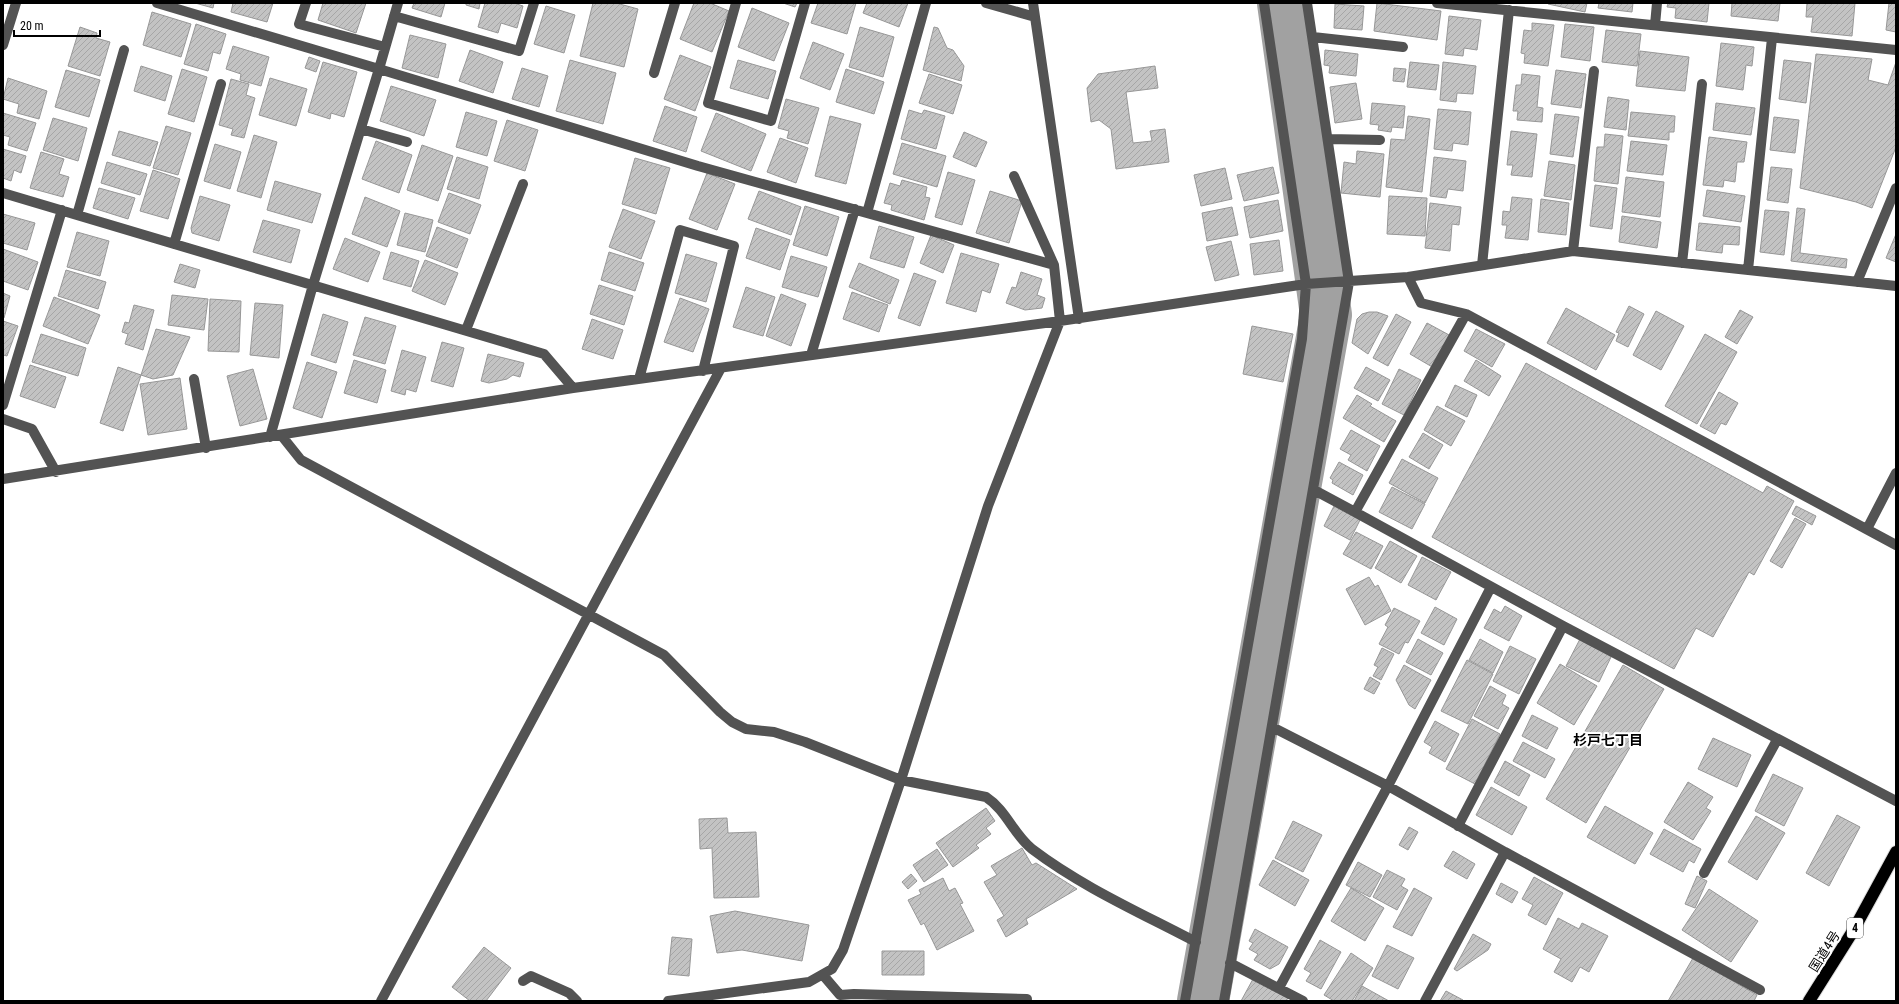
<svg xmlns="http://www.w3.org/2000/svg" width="1899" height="1004" viewBox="0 0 1899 1004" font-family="'Roboto Condensed','Noto Sans JP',sans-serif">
	<defs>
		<pattern id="building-hatch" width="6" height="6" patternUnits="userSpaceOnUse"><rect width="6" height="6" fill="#c3c3c3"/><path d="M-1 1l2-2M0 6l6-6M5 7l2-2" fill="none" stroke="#a6a6a6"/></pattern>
	</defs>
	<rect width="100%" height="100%" fill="#fff"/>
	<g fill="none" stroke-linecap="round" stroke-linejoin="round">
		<!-- river -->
		<path stroke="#a1a1a1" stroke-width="52" d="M1203 1001 1326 315 1283 3"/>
	</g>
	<!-- building -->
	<path fill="url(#building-hatch)" stroke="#979797" d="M195 3H214L213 8Z
		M233 3H273L267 22 231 12Z
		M323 3H366L356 33 318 20Z
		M414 3H445L441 17 412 8Z
		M466 3H480L479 9 466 5Z
		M485 3H514L523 6 517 28 501 23 498 33 478 27Z
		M593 3H616L638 9 624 67 580 56Z
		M694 3H710L729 11 712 52 680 39Z
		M783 3H797L795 7Z
		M818 3H856L847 34 811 23Z
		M867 3H908L899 27 863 13Z
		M1377 3 1441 11 1437 40 1374 31Z
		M1548 3H1587L1585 12 1548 4Z
		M1599 3H1633L1632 12 1598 8Z
		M1668 3H1709L1707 22 1675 18 1676 8 1667 7Z
		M1732 3H1780L1778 21 1731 16Z
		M1807 3H1855L1852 36 1811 32 1813 17H1806Z
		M1889 3H1896V32L1886 30Z
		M1335 4 1364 6 1362 30 1334 28Z
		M546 6 575 15 564 53 534 44Z
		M752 8 789 23 774 61 738 47Z
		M152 12 191 24 181 57 143 45Z
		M1449 16 1481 20 1477 50 1464 48 1463 56 1445 54Z
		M1532 23 1554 25 1548 66 1524 63 1525 54 1521 53 1524 30 1532 31Z
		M196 24 226 34 220 54 213 52 208 71 184 64Z
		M1565 24 1594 27 1590 61 1561 57Z
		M80 27 97 33 96 38 110 42 100 76 68 66Z
		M860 27 894 37 883 77 849 67Z
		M934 27 938 28 947 48 953 50 964 66 961 81 923 70Z
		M1606 30 1641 34 1637 66 1602 62Z
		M410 35 446 44 438 78 402 68Z
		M813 42 844 54 830 90 800 78Z
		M1721 43 1754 47 1752 66 1746 65 1743 90 1716 86Z
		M233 46 269 57 261 86 240 80 241 74 226 69Z
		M470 50 503 62 493 93 459 81Z
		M1325 50 1358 54 1356 76 1329 73 1330 66 1324 65Z
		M1640 51 1689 57 1685 91 1636 86Z
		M1816 54 1872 59 1868 80 1888 85 1896 62V147L1872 208 1856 202 1800 188Z
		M680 55 711 67 695 111 664 99Z
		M309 57 320 61 316 72 305 68Z
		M570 60 616 73 603 124 556 111Z
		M738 60 776 71 768 99 730 88Z
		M1784 60 1811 63 1806 103 1779 99Z
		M323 62 357 72 344 117 331 113 330 119 308 112Z
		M1410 62 1439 65 1436 90 1407 87Z
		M1443 62 1476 66 1473 94 1457 93 1456 102 1440 100Z
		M141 66 172 76 165 101 134 91Z
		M1155 66 1158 88 1126 92 1133 143 1152 141 1150 131 1165 129 1169 162 1116 169 1111 129 1099 120 1091 122 1087 88 1098 74Z
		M522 68 548 76 539 107 512 99Z
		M1394 68 1406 69 1404 82 1393 81Z
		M182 69 207 77 194 122 168 114Z
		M846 69 884 82 874 114 836 102Z
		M66 70 100 80 89 117 55 107Z
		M1556 70 1586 74 1581 108 1551 104Z
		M929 74 962 85 953 114 919 103Z
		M1522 74 1540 76 1537 107 1543 108 1542 122 1517 120 1518 111H1513L1516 85H1521Z
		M8 78 47 91 39 119 17 113 19 104 3 99Z
		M270 78 307 89 296 126 259 115Z
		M231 79 249 84 246 95 255 98 244 138 231 135 233 129 219 125Z
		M1356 83 1362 119 1335 123 1330 87Z
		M391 86 436 100 424 136 380 121Z
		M1608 97 1629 100 1626 130 1604 127Z
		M786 99 819 108 808 144 787 138 789 131 778 128Z
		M1372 103 1405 106 1403 128 1392 127 1391 132 1378 130 1379 125 1370 124Z
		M1716 103 1755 108 1751 135 1713 130Z
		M665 106 697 117 686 152 653 141Z
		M1438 109 1471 112 1468 145 1453 143 1452 151 1434 149Z
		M909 110 922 114 924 110 945 116 936 149 901 139Z
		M466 112 497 121 487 156 456 147Z
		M1631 112 1675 116 1674 132H1669V140L1628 136Z
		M3 113 36 123 27 151 8 145 10 137 3 135Z
		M716 113 766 134 751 171 701 151Z
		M1555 114 1579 117 1573 157 1550 154Z
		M830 116 861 124 846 184 815 176Z
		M1408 116 1430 119 1422 192 1386 187 1391 139 1405 140Z
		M1774 117 1799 120 1795 153 1770 150Z
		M53 118 87 128 78 161 43 150Z
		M507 120 538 130 525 171 494 161Z
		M166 126 191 133 178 175 153 168Z
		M119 131 158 142 150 166 112 155Z
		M1511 131 1537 134 1532 177 1511 175 1513 165H1507Z
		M964 132 987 142 976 167 953 157Z
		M1605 134 1623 136 1618 184 1594 181 1597 147H1604Z
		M254 135 277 142 261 198 237 191Z
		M1709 137 1747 142 1744 162H1737L1735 182 1724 180 1723 187 1703 185Z
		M780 138 808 148 796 183 767 172Z
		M376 141 412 155 399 193 362 179Z
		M1631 141 1667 145 1663 175 1627 171Z
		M902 143 946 156 937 187 893 174Z
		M215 144 241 152 230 189 204 181Z
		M422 145 453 156 438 201 407 190Z
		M3 149 26 156 21 173 14 170 11 181 3 178Z
		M1357 151 1384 154 1380 197 1341 193 1344 162 1356 164Z
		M41 152 64 159 59 174 69 177 63 197 30 188Z
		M457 157 488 167 479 199 447 189Z
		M1434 157 1466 161 1463 191 1448 189 1446 198 1430 196Z
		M635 158 670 168 656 214 622 204Z
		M1549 161 1575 165 1571 200 1544 196Z
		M107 162 147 174 140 195 101 183Z
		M1273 167 1279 193 1244 201 1237 175Z
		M1771 167 1792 169 1788 203 1767 200Z
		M1225 168 1232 199 1201 206 1194 175Z
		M153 170 180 179 168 219 140 211Z
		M948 172 975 180 962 225 935 217Z
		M707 173 735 184 717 230 689 219Z
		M1626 177 1664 182 1660 217 1622 212Z
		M902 180 927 187 925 197 930 198 924 220 891 210 892 205 884 203 890 183 900 186Z
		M275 181 321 194 312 223 267 210Z
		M1595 185 1617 188 1612 229 1590 226Z
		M99 188 135 198 128 219 93 208Z
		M1707 190 1745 196 1741 222 1703 216Z
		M759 191 801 207 791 235 748 219Z
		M990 191 1022 201 1009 243 976 233Z
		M449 193 481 205 470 234 438 222Z
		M200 196 230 205 219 241 192 233 191 228Z
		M1389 196 1427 198 1425 236 1387 234Z
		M365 197 400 211 387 247 352 234Z
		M1512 197 1532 199 1528 240 1505 238 1507 225H1502L1503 211 1510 212Z
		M1541 199 1569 203 1566 235 1538 232Z
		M1278 200 1283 231 1250 238 1244 207Z
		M1430 203 1461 207 1459 225 1452 224 1450 251 1425 248Z
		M805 206 839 217 827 256 793 245Z
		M1232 207 1238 235 1207 241 1202 213Z
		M1797 208 1805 209 1800 253 1847 259 1846 268 1791 261Z
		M623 209 655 221 641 259 609 247Z
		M1765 210 1789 212 1784 255 1760 252Z
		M405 213 433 220 425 252 397 245Z
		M3 214 35 223 27 250 3 243Z
		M1622 216 1661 222 1657 248 1619 242Z
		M263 220 300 230 291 263 253 252Z
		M1699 223 1740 227 1739 245 1723 244 1722 253 1696 250Z
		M879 226 914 237 904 268 870 258Z
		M437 227 468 239 457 268 426 256Z
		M756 228 790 240 780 270 746 258Z
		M77 232 109 241 100 276 67 267Z
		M1896 234V262L1886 258Z
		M931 235 954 245 943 273 920 263Z
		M345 238 380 252 368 282 333 269Z
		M1279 240 1283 271 1254 275 1250 244Z
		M1231 241 1239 275 1215 281 1206 247Z
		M3 249 38 262 28 290 3 281Z
		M391 252 419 261 411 287 383 279Z
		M609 252 644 263 635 291 601 280Z
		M961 253 999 264 990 293 982 290 976 312 946 303Z
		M686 254 717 263 706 302 675 293Z
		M791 256 827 267 818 297 782 287Z
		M425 260 458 273 445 305 412 291Z
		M859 263 899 280 890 304 849 287Z
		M180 264 200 270 195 288 174 282Z
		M66 270 106 282 98 309 58 296Z
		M1021 272 1042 279 1037 295 1045 298 1042 308 1025 310 1006 303 1012 287 1016 288Z
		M914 273 936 281 920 326 898 318Z
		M599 285 633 296 624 325 590 314Z
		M746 287 775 297 763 336 733 327Z
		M852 292 888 305 879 332 843 319Z
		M3 293 10 296 4 318 3 317Z
		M781 294 806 304 791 346 766 336Z
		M172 295 208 299 204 330 168 325Z
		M54 297 100 315 88 344 43 326Z
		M680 298 709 309 693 352 664 342Z
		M210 299 241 301 239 352 208 351Z
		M255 303 283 305 279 358 250 355Z
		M134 305 154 310 143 350 125 344 128 334 122 332 125 322 129 323Z
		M1629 306 1644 314 1628 347 1616 341 1619 333 1616 332Z
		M1566 308 1615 335 1596 370 1547 343Z
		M1740 310 1753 317 1737 344 1725 337Z
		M1656 311 1684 326 1661 370 1633 355Z
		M1369 312H1377L1388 316 1368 354 1352 343 1357 319 1362 314Z
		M323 314 348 322 336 363 311 355Z
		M1396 314 1411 322 1388 366 1373 358Z
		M365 317 396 326 385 364 353 355Z
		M592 319 623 330 613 359 582 349Z
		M3 321 18 326 7 356 3 355Z
		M1427 323 1451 336 1434 368 1410 354Z
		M1252 326 1293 334 1283 382 1243 374Z
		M156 329 190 337 173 375 153 379 141 375Z
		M1476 329 1505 344 1492 367 1464 351Z
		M41 334 86 348 78 376 32 362Z
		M1705 334 1737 352 1697 424 1665 406Z
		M442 342 464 348 453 387 431 381Z
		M402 350 426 357 416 392 406 389 405 395 391 391Z
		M488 354 524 363 520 377 513 375 507 379 489 383 481 381Z
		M354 360 386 370 377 403 344 393Z
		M1476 360 1501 376 1489 396 1464 381Z
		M307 362 337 372 322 418 293 408Z
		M1526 363 1763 493 1767 486 1794 501 1754 575 1749 572 1713 637 1696 628 1674 669 1432 537Z
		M30 365 66 377 55 408 20 396Z
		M118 367 141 375 123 431 100 423Z
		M1366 367 1390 380 1378 401 1354 388Z
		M253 369 267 419 240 426 227 376Z
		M1399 369 1421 380 1404 415 1382 404Z
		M180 378 187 429 148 435 140 384Z
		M1455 385 1477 395 1467 417 1445 406Z
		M1719 392 1738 403 1726 425 1721 423 1715 434 1700 426Z
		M1357 395 1372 404 1370 406 1396 421 1384 442 1343 418Z
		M1437 406 1465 421 1451 446 1424 430Z
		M1351 430 1380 446 1367 471 1348 460 1351 455 1340 449Z
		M1423 433 1443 445 1429 469 1409 457Z
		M1402 459 1438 478 1425 503 1389 483Z
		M1339 462 1363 475 1353 495 1332 483 1333 480 1330 478Z
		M1392 487 1425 504 1412 529 1379 512Z
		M1335 504 1361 518 1350 540 1324 526Z
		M1796 506 1816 516 1812 525 1792 514Z
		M1795 518 1806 524 1782 568 1770 561Z
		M1356 532 1383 546 1371 569 1343 554Z
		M1390 541 1417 556 1401 583 1375 568Z
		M1422 557 1451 572 1436 600 1408 585Z
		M1369 577 1375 587 1378 585 1391 611 1365 625 1346 589Z
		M1505 606 1522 616 1509 641 1484 628 1494 609 1501 613Z
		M1435 607 1457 619 1444 645 1421 633Z
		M1394 608 1420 621 1408 643 1405 642 1399 654 1379 644 1388 627 1385 625Z
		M1418 639 1443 653 1431 675 1406 662Z
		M1480 639 1503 652 1493 673 1469 660Z
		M1580 639 1612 655 1599 682 1566 666Z
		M1510 646 1536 659 1519 694 1493 681Z
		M1382 648 1394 654 1381 680 1373 676 1378 667 1374 665Z
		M1467 660 1493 674 1468 724 1441 711Z
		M1560 664 1597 686 1574 725 1537 703Z
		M1404 665 1431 680 1415 709 1409 705 1396 680Z
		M1623 665 1664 689 1586 823 1546 799Z
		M1370 677 1380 683 1374 694 1364 689Z
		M1490 686 1506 695 1502 704 1509 708 1498 729 1474 716Z
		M1532 715 1558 728 1547 749 1522 736Z
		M1472 719 1500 734 1475 784 1446 769Z
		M1435 721 1459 734 1445 762 1429 753 1432 747 1424 742Z
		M1713 738 1751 755 1737 787 1698 769Z
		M1523 742 1555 759 1545 778 1513 761Z
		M1505 761 1530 775 1519 796 1494 782Z
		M1773 774 1803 788 1784 826 1755 811Z
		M1688 782 1713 797 1706 808 1711 811 1693 840 1664 822Z
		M1491 787 1527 807 1512 835 1476 815Z
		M1605 806 1653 833 1635 864 1587 837Z
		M986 808 995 821 986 828 991 834 976 845 979 848 953 867 936 843Z
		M1837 815 1860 827 1829 886 1806 873Z
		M1756 816 1785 833 1757 880 1728 862Z
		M727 818 728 833 756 832 759 897 714 898 712 848 700 849 699 819Z
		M1293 821 1322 835 1303 872 1275 858Z
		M1409 827 1418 832 1408 850 1399 845Z
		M1664 829 1701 849 1694 863 1689 860 1683 872 1650 854Z
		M1022 848 1032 865 1036 863 1077 889 1026 919 1028 924 1006 937 997 920 1004 916 984 882 997 875 991 866Z
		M937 849 948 865 924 882 913 865Z
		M1453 851 1475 864 1467 879 1444 866Z
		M1273 860 1309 880 1295 906 1259 885Z
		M1358 862 1382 875 1370 897 1346 885Z
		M1387 870 1405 879 1401 886 1408 890 1397 910 1373 897Z
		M911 874 917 881 908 889 902 882Z
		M1697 876 1707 881 1695 908 1685 904Z
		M1534 877 1563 893 1546 925 1528 915 1533 905 1522 899Z
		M943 878 949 891 955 888 963 903 960 904 974 931 937 950 924 923 921 925 908 900 921 894 919 890Z
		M1501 883 1518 892 1512 903 1496 894Z
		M1351 888 1384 908 1365 941 1331 921Z
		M1414 888 1432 898 1412 936 1393 927Z
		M1709 889 1758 921 1731 962 1682 930Z
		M735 911 809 925 802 961 742 950 717 953 710 916Z
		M1558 918 1579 929 1582 923 1608 936 1589 972 1580 967 1572 982 1554 972 1561 959 1543 949Z
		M1255 929 1288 947 1279 964 1270 969 1254 960 1258 954 1249 949 1253 943 1249 941Z
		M1473 934 1491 944 1488 950 1457 971 1454 969Z
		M672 937 692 939 689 976 668 974Z
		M1320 940 1341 952 1321 989 1306 981 1311 973 1304 969Z
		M1387 945 1414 958 1398 989 1372 976Z
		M484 947 511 968 486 1001H470L452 987Z
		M882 951H924V975H882Z
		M1351 953 1373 968 1352 1001H1334L1324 995Z
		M1693 958 1757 995 1754 1001H1668Z
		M1253 979 1288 998 1286 1001H1241Z
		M1362 986 1389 1001H1354Z
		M1446 991 1463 1000V1001H1440Z"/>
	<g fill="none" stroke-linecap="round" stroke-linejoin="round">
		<!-- highway casing -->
		<g stroke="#dbdbdb" stroke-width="14">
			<path id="highway" d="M1809 1001 1853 931 1896 852"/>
		</g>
		<!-- minor -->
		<path stroke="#535353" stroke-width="10" d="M157 3 379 69 398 3
			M306 3 299 24 385 47
			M736 3 708 103 771 121 805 3
			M986 3 1035 17
			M1033 3 1079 319
			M1437 3 1896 50
			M394 16 519 51 534 3
			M1655 25 1657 3
			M1313 37 1403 47
			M3 45 16 3
			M654 73 675 3
			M361 129 407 142
			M1328 139 1380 140
			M3 193 544 354 573 388
			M867 213 926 3
			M77 215 124 50
			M174 244 221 84
			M1573 251 1594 71
			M1682 263 1702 84
			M1482 265 1509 10
			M1748 270 1772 38
			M1408 277 1421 303 1466 314 1896 545
			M1857 282 1896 188
			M1466 314 1355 512 1563 626 1896 801
			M466 330 523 184
			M811 355 855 209
			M194 379 206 448
			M639 379 680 230 734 246 703 371
			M3 405 62 210
			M3 419 32 429 56 472
			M281 435 301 460 664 655 720 712 732 722 746 729 774 732 805 742 901 780 986 797C1006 810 1014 835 1032 849 1082 887 1141 913 1196 942
			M270 437 313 285 379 69 698 166 1054 265
			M3 479 573 388 1060 321 1306 284 1408 277 1573 251 1896 286
			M1314 490 1355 512
			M1867 529 1896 473
			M1272 727 1388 786 1505 852 1425 1001
			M1458 826 1563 626
			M1505 852 1760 990
			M1704 873 1777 740
			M1230 963 1303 1001
			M823 975 840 995 854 994 1027 999 1026 1001
			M523 981 531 976 569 993 577 1001
			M1279 988 1388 786 1491 587
			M381 1001 721 368
			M668 1001 809 982 832 969 843 950 901 780 988 506 1060 321 1054 265 1014 176
			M1185 1001 1302 339 1306 284 1264 3
			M1224 1001 1349 282 1307 3"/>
		<!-- highway -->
		<use href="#highway" stroke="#000" stroke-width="12"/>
	</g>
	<g text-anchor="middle" stroke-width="4" stroke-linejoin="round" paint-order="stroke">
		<!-- shield labels -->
		<rect fill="#fff" stroke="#4c4c4c" stroke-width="1" x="1847" y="918" width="16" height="20" rx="3"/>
		<g font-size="12" font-weight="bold" fill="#000">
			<text x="1855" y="932">4</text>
		</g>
		<!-- street labels -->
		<g font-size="13" fill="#000" stroke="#fff">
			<text transform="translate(1824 951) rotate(-58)" y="5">国道4号</text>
		</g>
		<!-- neighbourhood labels -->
		<g font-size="14" font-weight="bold" fill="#000" stroke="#fff">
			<text x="1608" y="745">杉戸七丁目</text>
		</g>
	</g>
	<!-- border -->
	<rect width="1899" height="1004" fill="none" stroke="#000000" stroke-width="8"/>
	<!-- scale -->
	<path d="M14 30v6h86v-6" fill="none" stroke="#000000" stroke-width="2"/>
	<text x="20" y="30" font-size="12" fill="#000000" stroke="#ffffff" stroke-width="3" paint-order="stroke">20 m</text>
</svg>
